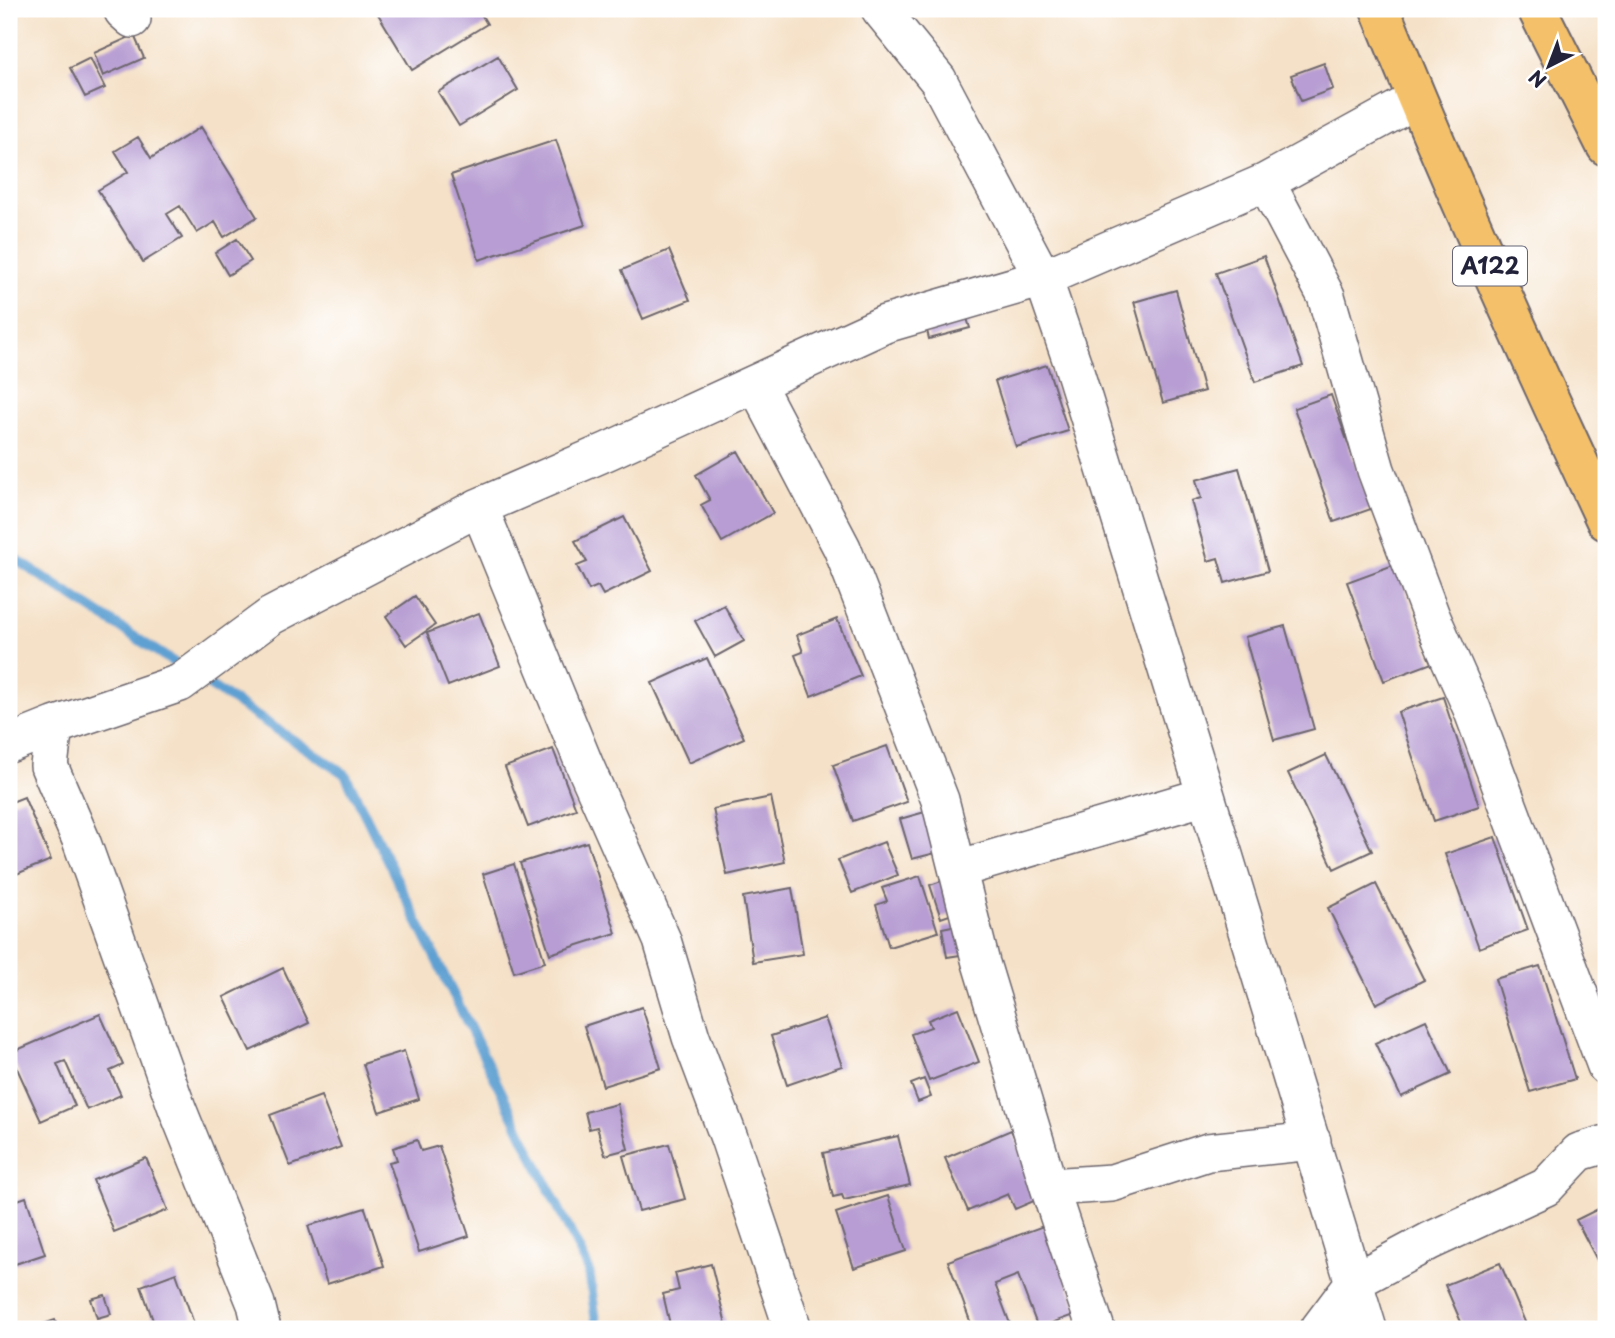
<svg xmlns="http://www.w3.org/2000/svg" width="1615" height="1338" viewBox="0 0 1615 1338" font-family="'Playpen Sans',sans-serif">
	<rect width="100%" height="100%" fill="#fff"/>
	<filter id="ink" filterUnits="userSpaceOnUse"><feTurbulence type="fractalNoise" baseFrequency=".0143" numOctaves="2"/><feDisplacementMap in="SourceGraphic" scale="14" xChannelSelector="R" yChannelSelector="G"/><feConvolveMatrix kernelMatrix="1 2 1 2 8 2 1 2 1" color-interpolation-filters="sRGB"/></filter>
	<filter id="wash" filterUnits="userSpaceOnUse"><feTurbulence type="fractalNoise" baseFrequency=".00686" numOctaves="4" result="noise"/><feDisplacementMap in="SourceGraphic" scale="28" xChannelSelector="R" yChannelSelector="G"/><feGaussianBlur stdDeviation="1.57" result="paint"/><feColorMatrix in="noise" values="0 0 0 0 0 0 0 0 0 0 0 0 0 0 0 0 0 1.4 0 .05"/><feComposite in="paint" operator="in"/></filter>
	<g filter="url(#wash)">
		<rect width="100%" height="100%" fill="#f5e1c7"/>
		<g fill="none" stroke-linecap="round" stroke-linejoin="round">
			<!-- stream -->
			<path stroke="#5fa0d2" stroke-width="10" d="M9 555 184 669
				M200 679 345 774 589 1270 597 1329"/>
		</g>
		<g id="blocks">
			<!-- building -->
			<path fill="#b79dd3" d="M375 9H478L487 24 412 70Z
				M134 35 144 58 103 76 94 53Z
				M498 56 518 90 459 126 438 92Z
				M90 58 105 88 85 97 70 68Z
				M1324 63 1333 89 1301 101 1291 75Z
				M201 127 257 217 224 237 215 222 197 233 180 206 167 214 182 238 143 262 98 190 128 172 115 151 138 137 151 158Z
				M556 140 585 225 479 260 451 175Z
				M237 239 251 261 228 275 215 253Z
				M669 250 690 300 643 319 622 270Z
				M1264 256 1303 366 1255 382 1216 273Z
				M1176 290 1204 391 1163 403 1134 302Z
				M966 315 970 328 929 339 926 326Z
				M1047 365 1068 431 1016 447 995 381Z
				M1331 395 1371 509 1334 522 1294 408Z
				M738 451 773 513 722 542 701 505 710 500 696 475Z
				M1239 468 1268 571 1225 583 1218 558 1208 561 1191 501 1201 498 1196 480Z
				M624 517 652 571 603 595 598 586 589 590 577 566 587 562 575 541Z
				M1396 564 1432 663 1384 681 1347 582Z
				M415 596 435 625 406 645 386 616Z
				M724 605 744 641 715 657 695 621Z
				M479 613 500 666 448 686 427 633Z
				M837 619 861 676 811 696 795 655 803 652 797 635Z
				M1285 626 1314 729 1274 740 1245 637Z
				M707 658 744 738 689 763 652 683Z
				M1443 697 1479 806 1434 821 1398 712Z
				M887 746 907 802 853 821 833 765Z
				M553 749 576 809 528 827 505 767Z
				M1326 755 1372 851 1334 869 1288 773Z
				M24 797 51 860 9 877V803Z
				M771 797 785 862 727 875 713 809Z
				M932 810 943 851 912 859 900 819Z
				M1495 837 1528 930 1479 948 1445 854Z
				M587 842 616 933 550 954 520 863Z
				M884 842 898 875 852 893 838 860Z
				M514 864 545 962 514 972 483 874Z
				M920 876 938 932 889 947 876 905 887 901 882 888Z
				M953 877 964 910 941 918 930 885Z
				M1376 884 1424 980 1376 1004 1328 908Z
				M792 888 803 954 753 962 743 897Z
				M962 924 967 954 947 957 942 928Z
				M1540 966 1575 1079 1530 1092 1495 979Z
				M283 968 309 1023 250 1051 224 997Z
				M642 1007 661 1068 603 1086 584 1026Z
				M958 1008 979 1062 929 1081 911 1034 931 1027 928 1020Z
				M100 1014 123 1065 110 1071 121 1095 87 1110 65 1061 57 1064 75 1106 41 1121 10 1053Z
				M825 1018 842 1066 787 1085 771 1036Z
				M1426 1020 1451 1074 1401 1097 1375 1043Z
				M404 1051 419 1099 379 1112 363 1064Z
				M924 1079 931 1097 918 1102 911 1084Z
				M321 1096 341 1147 290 1166 270 1115Z
				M617 1104 628 1149 605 1155 597 1127 589 1129 585 1112Z
				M1011 1130 1041 1198 1015 1209 1008 1194 968 1211 945 1158Z
				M898 1136 910 1185 844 1200 842 1195 833 1197 823 1153Z
				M417 1140 421 1151 439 1146 469 1236 419 1252 389 1162 397 1160 393 1148Z
				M669 1144 685 1199 639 1211 623 1156Z
				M146 1158 168 1210 114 1232 93 1180Z
				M888 1196 906 1251 854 1268 836 1213Z
				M26 1197 45 1254 9 1266V1203Z
				M1606 1205V1258L1598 1262 1576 1220Z
				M365 1208 384 1266 327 1284 308 1226Z
				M1046 1225 1079 1313 1038 1328 1018 1275 995 1284 1012 1329H973L948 1261Z
				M1500 1263 1528 1329H1464L1445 1285Z
				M711 1264 727 1328 671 1329 663 1294 679 1290 675 1273Z
				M176 1273 196 1329H156L141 1286Z
				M105 1295 111 1314 97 1318 91 1299Z
				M55 1320 58 1329H29Z"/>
		</g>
	</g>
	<g filter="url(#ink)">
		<use href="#blocks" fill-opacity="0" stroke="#6c656c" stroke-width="2"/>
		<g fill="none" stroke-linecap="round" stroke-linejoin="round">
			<!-- street casing -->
			<g stroke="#6c656c" stroke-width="40">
				<path id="street" d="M125 9 123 11 132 19
					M880 9 938 80 1043 278 1072 362 1206 796 1368 1329
					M1266 182 1326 296 1376 470 1431 616 1472 709 1606 1066
					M756 384 842 548 940 800 981 963 1049 1187 1096 1329
					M479 507 585 766 662 940 691 1037 729 1138 793 1329
					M54 726 49 766 81 840 177 1108 256 1304 262 1329
					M9 744 54 726 180 683 271 616 479 507 608 451 885 324 1043 278 1266 182 1417 99
					M958 869 1206 796
					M1049 1187 1112 1183 1208 1152 1312 1141
					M1319 1329 1355 1281 1430 1241 1546 1187 1579 1152 1606 1144"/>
			</g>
			<!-- highway casing -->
			<g stroke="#6c656c" stroke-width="42">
				<path id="highway" d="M1380 9C1450 182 1527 352 1606 521
					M1537 9 1606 146"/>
			</g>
			<!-- street -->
			<use href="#street" stroke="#fff" stroke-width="37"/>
			<!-- highway -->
			<use href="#highway" stroke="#f4c16a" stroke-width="38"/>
		</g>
	</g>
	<g text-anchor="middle" stroke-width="5" stroke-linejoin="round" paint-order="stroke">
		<!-- shield labels -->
		<rect fill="#fff" stroke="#646476" stroke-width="2" x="1453" y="246.5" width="74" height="39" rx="5"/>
		<g font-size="23" font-weight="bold" fill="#22223b">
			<text x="1490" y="274">A122</text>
		</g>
	</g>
	<!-- margin -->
	<rect width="1615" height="1338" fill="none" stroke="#fff" stroke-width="35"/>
	<!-- north arrow -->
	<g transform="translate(1549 66) rotate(222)" stroke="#ffffff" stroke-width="5" paint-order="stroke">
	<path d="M0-5L12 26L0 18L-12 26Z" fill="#22223b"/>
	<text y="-10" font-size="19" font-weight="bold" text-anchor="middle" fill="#22223b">N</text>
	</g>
</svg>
